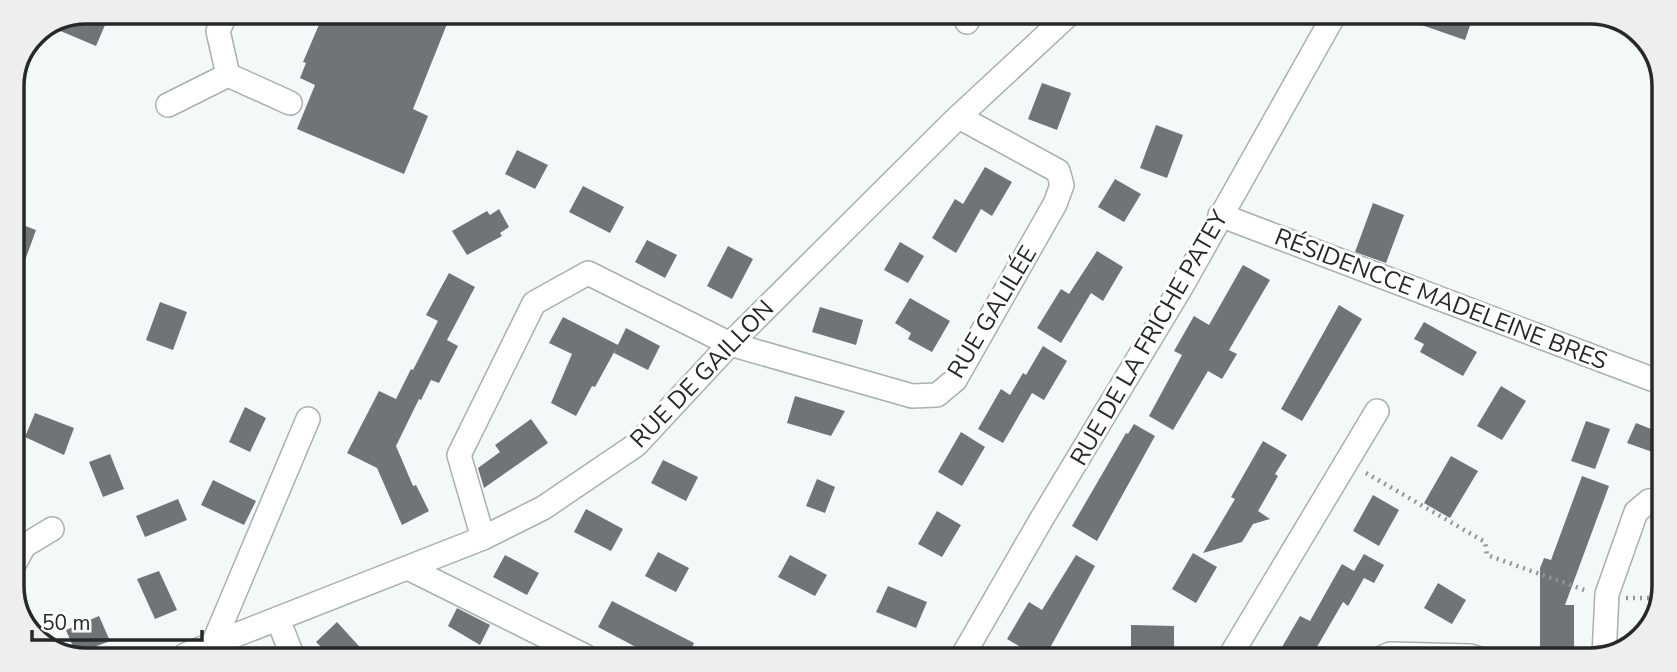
<svg xmlns="http://www.w3.org/2000/svg" width="1677" height="672" viewBox="0 0 1677 672" font-family="'Nunito Sans',sans-serif">
	<rect width="100%" height="100%" fill="#f3f8f9"/>
	<!-- building -->
	<path fill="#707476" d="M324 13 451 14 413 109 428 116 404 174 297 129 315 85 300 78 306 63 303 62Z
		M81 15 105 25 96 46 51 27Z
		M1407 17H1473L1465 40 1407 20Z
		M1042 83 1071 93 1057 130 1028 119Z
		M1156 125 1183 135 1167 178 1140 168Z
		M517 150 548 165 535 189 505 174Z
		M985 167 1012 182 992 216 981 209 956 253 932 238 955 199 963 204Z
		M1115 179 1141 194 1124 222 1098 207Z
		M583 186 624 207 610 233 569 212Z
		M1373 203 1404 215 1386 263 1355 252Z
		M499 209 509 227 500 233 502 236 467 255 452 231 487 211 490 215Z
		M12 221 36 230 15 288H12Z
		M647 240 677 255 665 278 635 262Z
		M900 242 924 256 908 283 884 270Z
		M728 246 753 259 732 299 707 286Z
		M1097 251 1123 267 1103 301 1091 293 1061 343 1037 328 1061 289 1069 294Z
		M1243 265 1270 280 1229 350 1237 354 1222 379 1208 371 1173 430 1149 416 1182 355 1174 351 1194 316 1209 325Z
		M449 273 475 287 447 340 458 346 439 383 431 380 421 400 419 399 396 446 413 486 416 485 429 511 402 525 377 468 347 453 379 391 396 399 411 369 413 370 438 321 426 315Z
		M910 298 950 321 932 352 908 339 911 333 895 323Z
		M160 302 187 312 173 350 146 340Z
		M1339 305 1362 319 1302 421 1281 409Z
		M820 307 863 320 856 345 812 332Z
		M563 317 618 345 595 387 592 386 576 416 551 403 572 354 549 343Z
		M1424 322 1477 352 1463 376 1420 352 1424 344 1414 339Z
		M626 328 660 346 648 370 614 353Z
		M1043 346 1067 361 1044 400 1032 393 1003 443 978 429 1001 389 1010 395 1023 373 1026 375Z
		M1501 386 1526 401 1502 440 1477 426Z
		M795 396 845 411 831 436 787 423Z
		M245 407 266 418 250 452 229 442Z
		M35 413 74 428 64 455 25 437Z
		M531 419 548 443 484 488 478 468 500 452 495 445Z
		M1586 421 1610 429 1595 469 1571 461Z
		M1636 423 1661 433V455L1627 443Z
		M1134 424 1155 436 1097 541 1072 526 1126 433 1128 434Z
		M961 432 985 447 962 486 938 472Z
		M1263 441 1287 455 1275 474 1278 476 1258 511 1270 519 1253 524 1242 542 1203 553 1235 499 1231 497Z
		M110 454 124 489 103 497 89 462Z
		M1451 456 1478 471 1450 518 1424 503Z
		M663 460 698 477 686 501 651 483Z
		M1582 476 1609 486 1565 605H1574V650L1568 649 1567 660 1540 659V568L1544 558 1551 560Z
		M817 479 835 487 825 513 806 506Z
		M213 480 256 501 244 525 201 505Z
		M1373 495 1399 510 1379 546 1353 531Z
		M178 499 187 520 145 537 136 516Z
		M586 509 623 529 611 551 574 532Z
		M937 511 961 525 942 557 918 544Z
		M658 552 689 568 676 592 645 576Z
		M1193 553 1217 567 1196 603 1172 589Z
		M1364 554 1384 565 1374 583 1364 578 1348 606 1343 602 1310 659H1275L1300 616 1310 621 1342 564 1354 571Z
		M505 555 539 573 527 595 493 577Z
		M790 555 827 575 815 596 778 577Z
		M1076 555 1095 566 1045 657 1036 651 1034 655 1007 639 1029 602 1042 610Z
		M159 571 177 610 155 619 137 579Z
		M1438 583 1466 600 1452 624 1424 608Z
		M888 586 927 602 916 628 876 612Z
		M612 601 694 643 689 656H653L598 627Z
		M457 608 490 625 480 645 448 626Z
		M99 616 110 641 76 654 66 630Z
		M337 622 367 655H329L316 642Z
		M1131 625 1174 626V652H1131Z"/>
	<g fill="none" stroke-linecap="round" stroke-linejoin="round">
		<!-- minor casing -->
		<g stroke="#aaafb0" stroke-width="26">
			<path id="minor" d="M226 13 218 31 228 75 290 103
				M967 22 970 15
				M168 105 228 75
				M1220 215 1662 383
				M483 538 459 455 534 303 588 273 730 344 912 396 937 395 955 380 1055 204 1062 185 1058 171 959 117
				M12 568 24 546 52 529
				M408 568 585 656
				M278 619 292 655
				M213 644 308 419
				M185 655 483 538 543 508 636 445 730 344 954 121 1067 16
				M1604 656 1607 594 1636 512 1649 501 1660 500
				M962 657 1041 520 1183 284 1333 17
				M1229 658 1377 411
				M1379 659 1390 654 1470 656 1480 659"/>
		</g>
		<!-- path -->
		<path stroke="#929696" stroke-width="4.5" stroke-dasharray="2 5" stroke-linecap="butt" d="M1366 473 1485 542 1487 555 1587 591
			M1626 598H1659"/>
		<!-- minor -->
		<use href="#minor" stroke="#fff" stroke-width="23"/>
	</g>
	<g text-anchor="middle" stroke-width="6" stroke-linejoin="round" paint-order="stroke">
		<!-- street labels -->
		<g font-size="24" fill="#262929" stroke="#fff">
			<text transform="translate(1441 299) rotate(21)" y="8">RÉSIDENCCE MADELEINE BRES</text>
			<text transform="translate(992 312) rotate(-59)" y="8">RUE GALILÉE</text>
			<text transform="translate(1149 338) rotate(-60)" y="8">RUE DE LA FRICHE PATEY</text>
			<text transform="translate(702 374) rotate(-46)" y="8">RUE DE GAILLON</text>
		</g>
	</g>
	<!-- crop -->
	<path d="M0 0H1677V672H0ZM86 24H1590A62 62 0 0 1 1652 86V586A62 62 0 0 1 1590 648H86A62 62 0 0 1 24 586V86A62 62 0 0 1 86 24Z" fill="#eee" fill-rule="evenodd"/>
	<path fill="none" stroke="#262929" stroke-width="3.5" d="M86 24H1590A62 62 0 0 1 1652 86V586A62 62 0 0 1 1590 648H86A62 62 0 0 1 24 586V86A62 62 0 0 1 86 24Z"/>
	<!-- scale -->
	<path d="M32 630v10h170v-10" fill="none" stroke="#262929" stroke-width="3.5"/>
	<text x="42" y="630" font-size="21" fill="#262929" stroke="#ffffff" stroke-width="5" paint-order="stroke">50 m</text>
</svg>
